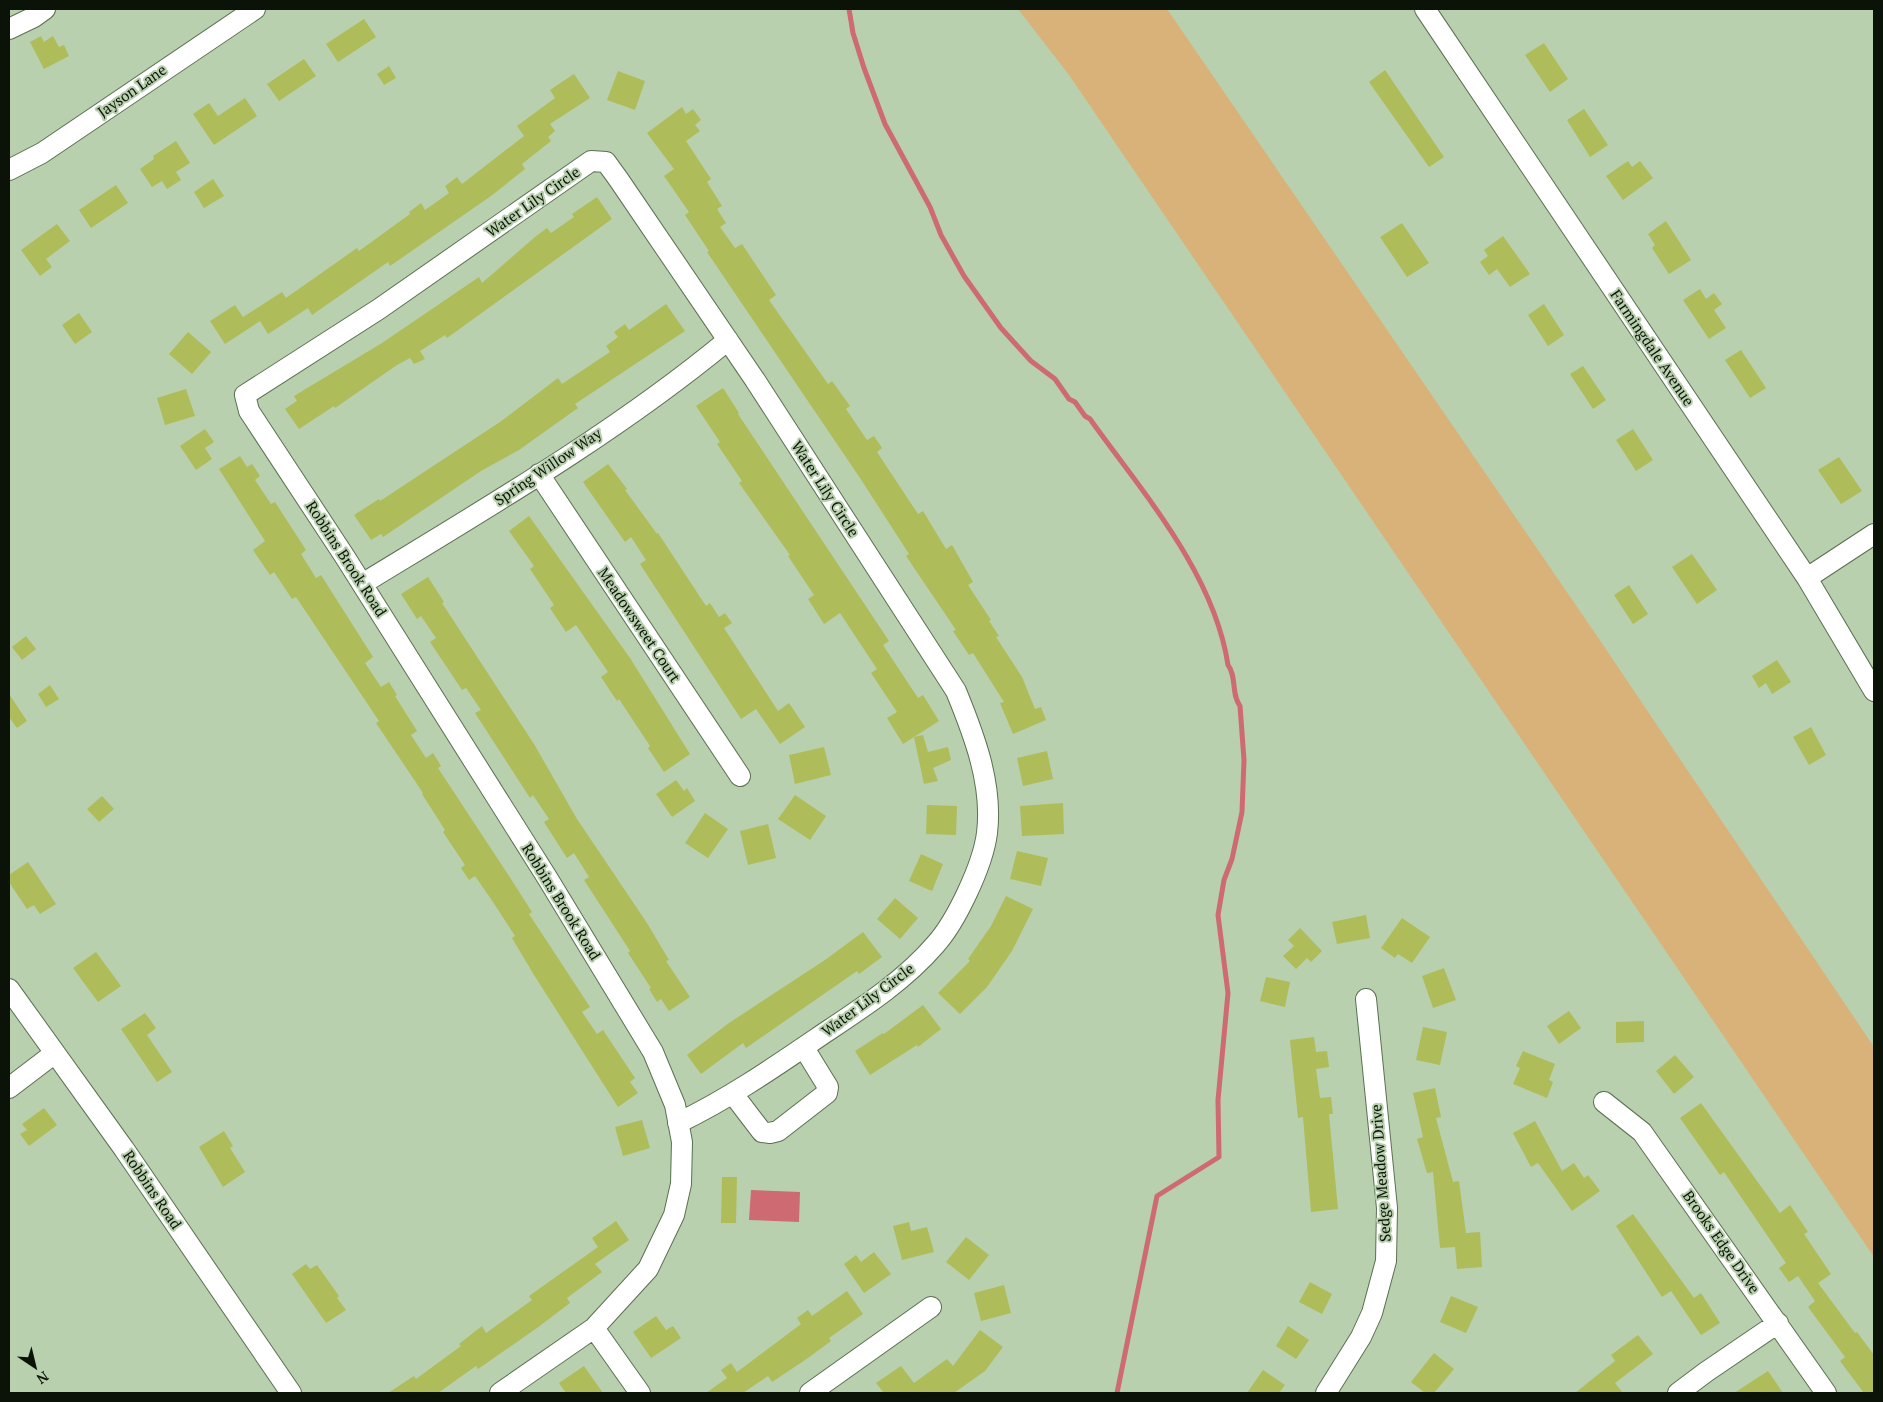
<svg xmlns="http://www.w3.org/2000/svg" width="1883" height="1402" viewBox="0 0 1883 1402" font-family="'PT Serif',serif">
	<rect width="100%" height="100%" fill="#b8d0ae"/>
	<!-- green -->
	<path fill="#d9b279" d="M1018 9H1167L1597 636 1874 1047V1257L1069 75Z"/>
	<!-- water -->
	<path fill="#ce6a72" d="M751 1190 800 1192 799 1222 749 1220Z"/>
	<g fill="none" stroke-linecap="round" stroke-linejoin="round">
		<!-- stream -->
		<path stroke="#ce6a72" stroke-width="5" d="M849 9 853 33 864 68 885 124 930 207 941 235 964 276 1001 328 1031 361 1055 379 1069 399 1075 402 1085 416 1090 419C1143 493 1214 573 1228 665 1237 677 1231 694 1240 706L1244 760 1242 812 1232 859 1224 880 1218 915 1228 993 1218 1100 1219 1157 1157 1196 1117 1393"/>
	</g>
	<!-- building -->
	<path fill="#aebd59" d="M364 19 376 37 338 62 326 44Z
		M41 36 44 42 53 36 59 47 64 45 69 56 44 69 30 42Z
		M1544 43 1568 79 1550 92 1525 55Z
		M304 59 316 76 279 101 267 84Z
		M389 66 396 78 384 85 377 74Z
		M1385 70 1444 157 1429 167 1369 82Z
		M618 71 645 81 635 110 607 100Z
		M574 74 590 98 550 124 555 131 548 137 551 141 522 164 525 169 491 196 390 266 388 262 312 315 308 308 268 334 260 321 225 344 210 321 235 305 243 317 282 292 286 298 357 248 359 251 410 214 409 212 421 203 425 210 449 193 445 186 457 177 462 184 524 136 517 126 555 98 550 90Z
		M245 98 257 116 214 145 193 114 209 103 218 116Z
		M682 107 686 114 693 109 701 120 695 125 700 131 686 141 711 179 707 182 722 206 717 209 726 223 720 227 735 248 742 244 776 295 769 300 828 384 832 381 850 406 846 409 867 440 874 436 882 448 877 452 918 514 923 511 946 549 952 545 973 582 968 585 991 620 989 621 999 636 996 637 1022 677 1035 709 1041 707 1046 720 1013 734 1000 703 1004 702 973 653 969 655 953 631 956 630 906 556 909 554 860 478 707 252 709 251 685 215 689 212 664 176 674 169 647 133Z
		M1584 109 1608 145 1590 157 1567 120Z
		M176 141 190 163 176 172 181 180 167 189 162 181 152 187 140 169 154 159 153 156Z
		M1628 161 1632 167 1640 161 1653 178 1623 200 1606 176Z
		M213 179 224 196 204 208 194 192Z
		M116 185 128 203 91 228 79 210Z
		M597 197 612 219 447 338 445 335 420 351 425 359 414 364 410 358 397 365 335 408 334 406 299 429 285 409 297 401 294 396 382 343 479 277 482 283 535 237 547 228 551 233 574 217 572 214Z
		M1666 221 1691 260 1669 274 1652 248 1655 245 1648 234Z
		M1402 223 1429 263 1407 277 1380 237Z
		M57 224 70 241 46 259 52 267 40 276 21 250Z
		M1503 236 1530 274 1510 287 1497 269 1489 275 1480 262 1488 256 1484 250Z
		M1700 289 1706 299 1714 293 1722 304 1714 310 1726 328 1709 339 1683 300Z
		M666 304 685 331 575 404 578 408 519 450 481 471 383 537 381 534 371 540 354 515 379 499 380 501 500 422 558 378 562 384 610 352 606 346 618 337 614 332 625 324 629 330Z
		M1544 304 1564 335 1548 346 1528 315Z
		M79 313 92 332 75 344 62 325Z
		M188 332 211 352 192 374 169 354Z
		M1741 350 1766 388 1750 398 1725 360Z
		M1583 366 1606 400 1593 409 1570 374Z
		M723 388 739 413 738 414 889 641 883 645 918 698 923 695 939 721 903 744 887 718 897 712 871 673 877 669 840 613 824 624 808 599 814 595 788 556 790 555 739 483 742 481 717 444 720 442 696 406Z
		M186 389 195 416 165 425 157 398Z
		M205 429 214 442 205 448 212 459 196 470 180 446Z
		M1633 429 1653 460 1636 471 1616 440Z
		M240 456 247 467 252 464 260 476 255 480 271 504 275 502 306 550 301 554 316 578 321 575 373 657 365 663 381 687 389 682 397 695 395 696 417 731 411 735 426 758 433 753 441 766 438 768 509 876 532 912 529 914 590 1007 582 1012 597 1034 603 1030 635 1078 630 1082 638 1093 618 1107 534 975 512 938 515 936 491 899 475 876 469 880 461 868 465 865 443 832 445 830 422 794 423 793 376 723 379 721 296 597 292 599 274 572 270 575 253 550 265 541 219 469Z
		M1839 457 1862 491 1841 504 1818 470Z
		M608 464 627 489 625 490 657 534 658 533 706 606 710 603 719 617 725 613 732 623 724 628 778 711 789 703 805 727 780 744 756 709 741 719 640 564 646 560 631 537 625 542 583 482Z
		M529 516 630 658 690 754 664 772 648 748 650 746 619 699 617 701 601 677 608 672 576 625 566 632 550 608 554 605 530 569 534 566 509 531Z
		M1692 554 1717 590 1697 604 1672 567Z
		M428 577 444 602 442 603 534 744 577 819 647 923 669 960 666 961 690 997 669 1011 661 999 657 1002 649 989 651 988 628 953 630 951 584 880 589 877 574 853 567 858 544 822 549 819 533 795 530 798 475 713 481 710 466 688 462 690 430 642 436 638 421 616 417 619 401 594Z
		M1629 585 1648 614 1633 624 1614 595Z
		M26 636 36 649 22 660 12 647Z
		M1777 660 1791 682 1772 694 1766 683 1759 688 1752 676Z
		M50 685 59 699 46 707 38 694Z
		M9 694 27 721 17 728 9 717Z
		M1811 727 1826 755 1809 765 1793 737Z
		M923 735 928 752 948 747 951 760 933 768 938 781 924 784 914 737Z
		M824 747 831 775 795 784 789 755Z
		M1047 751 1053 779 1023 786 1017 758Z
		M676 780 684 791 687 788 695 801 672 817 656 794Z
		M795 795 826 816 810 840 778 819Z
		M102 796 114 809 99 822 87 809Z
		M1063 803 1064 834 1022 836 1020 806Z
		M927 805 957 806 956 835 926 834Z
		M705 813 728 829 708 858 685 843Z
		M768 824 776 858 748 865 740 831Z
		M1017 851 1048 858 1041 886 1010 879Z
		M921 854 943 864 932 891 909 881Z
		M28 862 56 904 40 914 34 905 27 909 9 882V875Z
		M1006 896 1033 909 1012 951 987 987 960 1014 938 993 970 961 968 959 991 926Z
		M895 898 918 918 900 939 877 919Z
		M1366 915 1370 938 1337 944 1332 922Z
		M1402 918 1430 937 1412 963 1398 954 1395 958 1381 948Z
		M1300 928 1322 951 1311 962 1307 958 1296 969 1283 956 1294 946 1288 940Z
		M863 932 882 957 859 974 857 971 746 1048 743 1043 701 1074 687 1055 729 1023 825 960Z
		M96 952 121 986 98 1002 73 968Z
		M1444 968 1456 1000 1433 1008 1422 976Z
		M1266 977 1290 982 1285 1007 1260 1001Z
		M923 1005 941 1029 918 1047 917 1045 870 1075 855 1051 883 1033 884 1034Z
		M1569 1011 1581 1028 1559 1044 1547 1026Z
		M145 1013 156 1028 147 1035 172 1072 157 1082 121 1029Z
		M1644 1021V1042L1616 1043V1022Z
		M1423 1027 1447 1032 1440 1065 1416 1060Z
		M1314 1037 1316 1052 1327 1051 1329 1067 1316 1069 1320 1098 1331 1097 1333 1114H1329L1338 1209 1311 1212 1303 1117 1298 1118 1290 1040Z
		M1523 1051 1555 1064 1549 1080 1553 1082 1547 1098 1513 1084 1520 1068 1516 1066Z
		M1675 1055 1694 1077 1674 1094 1656 1071Z
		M1435 1088 1441 1117 1436 1118 1453 1182 1459 1181 1466 1233 1480 1232 1482 1267 1457 1269 1455 1247 1440 1248 1433 1172 1427 1173 1417 1139 1423 1137 1413 1093Z
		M1701 1103 1780 1213 1790 1205 1808 1232 1804 1234 1831 1274 1818 1283 1855 1333 1857 1332 1874 1355V1393H1864L1840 1361 1845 1357 1808 1307 1815 1301 1798 1276 1789 1282 1779 1268 1786 1263 1724 1172 1720 1175 1680 1118Z
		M44 1108 57 1125 29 1146 20 1134 27 1130 22 1124Z
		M642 1120 650 1148 623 1156 615 1127Z
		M1535 1121 1562 1171 1574 1163 1584 1178 1588 1175 1600 1191 1572 1211 1538 1163 1531 1167 1513 1133Z
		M224 1131 233 1146 230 1148 245 1172 223 1187 199 1147Z
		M722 1177H737L736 1223H721Z
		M1633 1214 1694 1298 1701 1293 1720 1323 1701 1335 1671 1291 1662 1297 1616 1226Z
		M616 1221 629 1240 595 1264 602 1272 567 1298 570 1303 537 1328 478 1369 476 1366 438 1393H388L414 1376 416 1379 461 1346 459 1344 482 1326 486 1333 532 1300 529 1296 598 1247 592 1238Z
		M909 1222 911 1231 927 1227 934 1252 902 1260 893 1226Z
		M966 1237 989 1255 969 1280 946 1262Z
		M874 1252 891 1274 864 1293 844 1264 856 1255 861 1262Z
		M306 1264 310 1269 317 1265 339 1296 337 1298 346 1310 326 1323 292 1274Z
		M1310 1282 1332 1294 1322 1314 1299 1302Z
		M1004 1285 1011 1313 981 1321 974 1293Z
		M847 1291 863 1314 829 1338 831 1341 808 1358 772 1382 768 1376 743 1393H706L727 1378 721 1370 731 1363 737 1372 801 1324 797 1318 808 1310 812 1316Z
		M1451 1296 1478 1307 1466 1333 1440 1322Z
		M656 1316 666 1330 673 1326 681 1338 651 1358 633 1332Z
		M1288 1326 1309 1340 1296 1359 1276 1346Z
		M980 1330 1003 1347 985 1371 954 1393H884L876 1383 901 1366 914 1383 947 1359 953 1366Z
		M1638 1335 1653 1354 1615 1383 1623 1393H1575L1615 1361 1611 1355Z
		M1434 1353 1454 1369 1434 1393H1425L1411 1382Z
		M584 1366 603 1393H566L559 1383Z
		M1263 1370 1285 1385 1279 1393H1247Z
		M1768 1371 1783 1393H1734Z"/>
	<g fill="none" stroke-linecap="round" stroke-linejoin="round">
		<!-- minor casing -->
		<g stroke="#5b7052" stroke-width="22">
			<path id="minor" d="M1425 9 1807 578 1874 691
				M9 29 34 17 45 9
				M9 170 42 153 255 9
				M539 474 740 776
				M1807 578 1874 534
				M362 584C485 509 617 432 728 340
				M9 989 124 1149 291 1393
				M9 1088 55 1053
				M733 1094 762 1132 770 1133 778 1131 827 1093 828 1087 804 1048
				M1604 1102 1642 1132 1826 1393
				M594 1328 640 1393
				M500 1393 594 1328 648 1269 674 1215 681 1184 682 1142 675 1105 653 1052 548 879 345 557 249 411 245 395 379 309 591 161 606 162 619 180 755 380 956 691C974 735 993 784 987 833 983 865 956 922 935 945 904 981 862 1008 823 1034 776 1066 730 1098 678 1123
				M810 1393 931 1307
				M1326 1393 1361 1337 1372 1313 1386 1261 1387 1208 1366 999
				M1678 1393 1706 1372 1778 1323"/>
		</g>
		<!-- minor -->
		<use href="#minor" stroke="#fff" stroke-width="20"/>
	</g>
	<g text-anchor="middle" stroke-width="4" stroke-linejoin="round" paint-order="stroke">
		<!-- street labels -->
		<g font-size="15" fill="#0b1308" stroke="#b8d0ae">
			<text transform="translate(132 91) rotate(-35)" y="5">Jayson Lane</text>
			<text transform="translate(533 202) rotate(-35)" y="5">Water Lily Circle</text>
			<text transform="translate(1652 348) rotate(56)" y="5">Farmingdale Avenue</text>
			<text transform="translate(548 467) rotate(-34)" y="5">Spring Willow Way</text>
			<text transform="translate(825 489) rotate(57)" y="5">Water Lily Circle</text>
			<text transform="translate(346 559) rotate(57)" y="5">Robbins Brook Road</text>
			<text transform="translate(639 625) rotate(56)" y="5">Meadowsweet Court</text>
			<text transform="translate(561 902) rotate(58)" y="5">Robbins Brook Road</text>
			<text transform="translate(868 1000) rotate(-37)" y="5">Water Lily Circle</text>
			<text transform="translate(1381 1173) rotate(-94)" y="5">Sedge Meadow Drive</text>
			<text transform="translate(152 1190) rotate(56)" y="5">Robbins Road</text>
			<text transform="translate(1721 1242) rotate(55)" y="5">Brooks Edge Drive</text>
		</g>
	</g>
	<!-- border -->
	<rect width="1883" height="1402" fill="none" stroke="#0b1308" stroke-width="20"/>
	<!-- north arrow -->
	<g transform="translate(35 1367) rotate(145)" stroke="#b8d0ae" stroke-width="4" paint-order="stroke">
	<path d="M0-4L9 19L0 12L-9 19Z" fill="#0b1308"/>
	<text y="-8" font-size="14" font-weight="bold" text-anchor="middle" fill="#0b1308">N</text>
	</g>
</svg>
